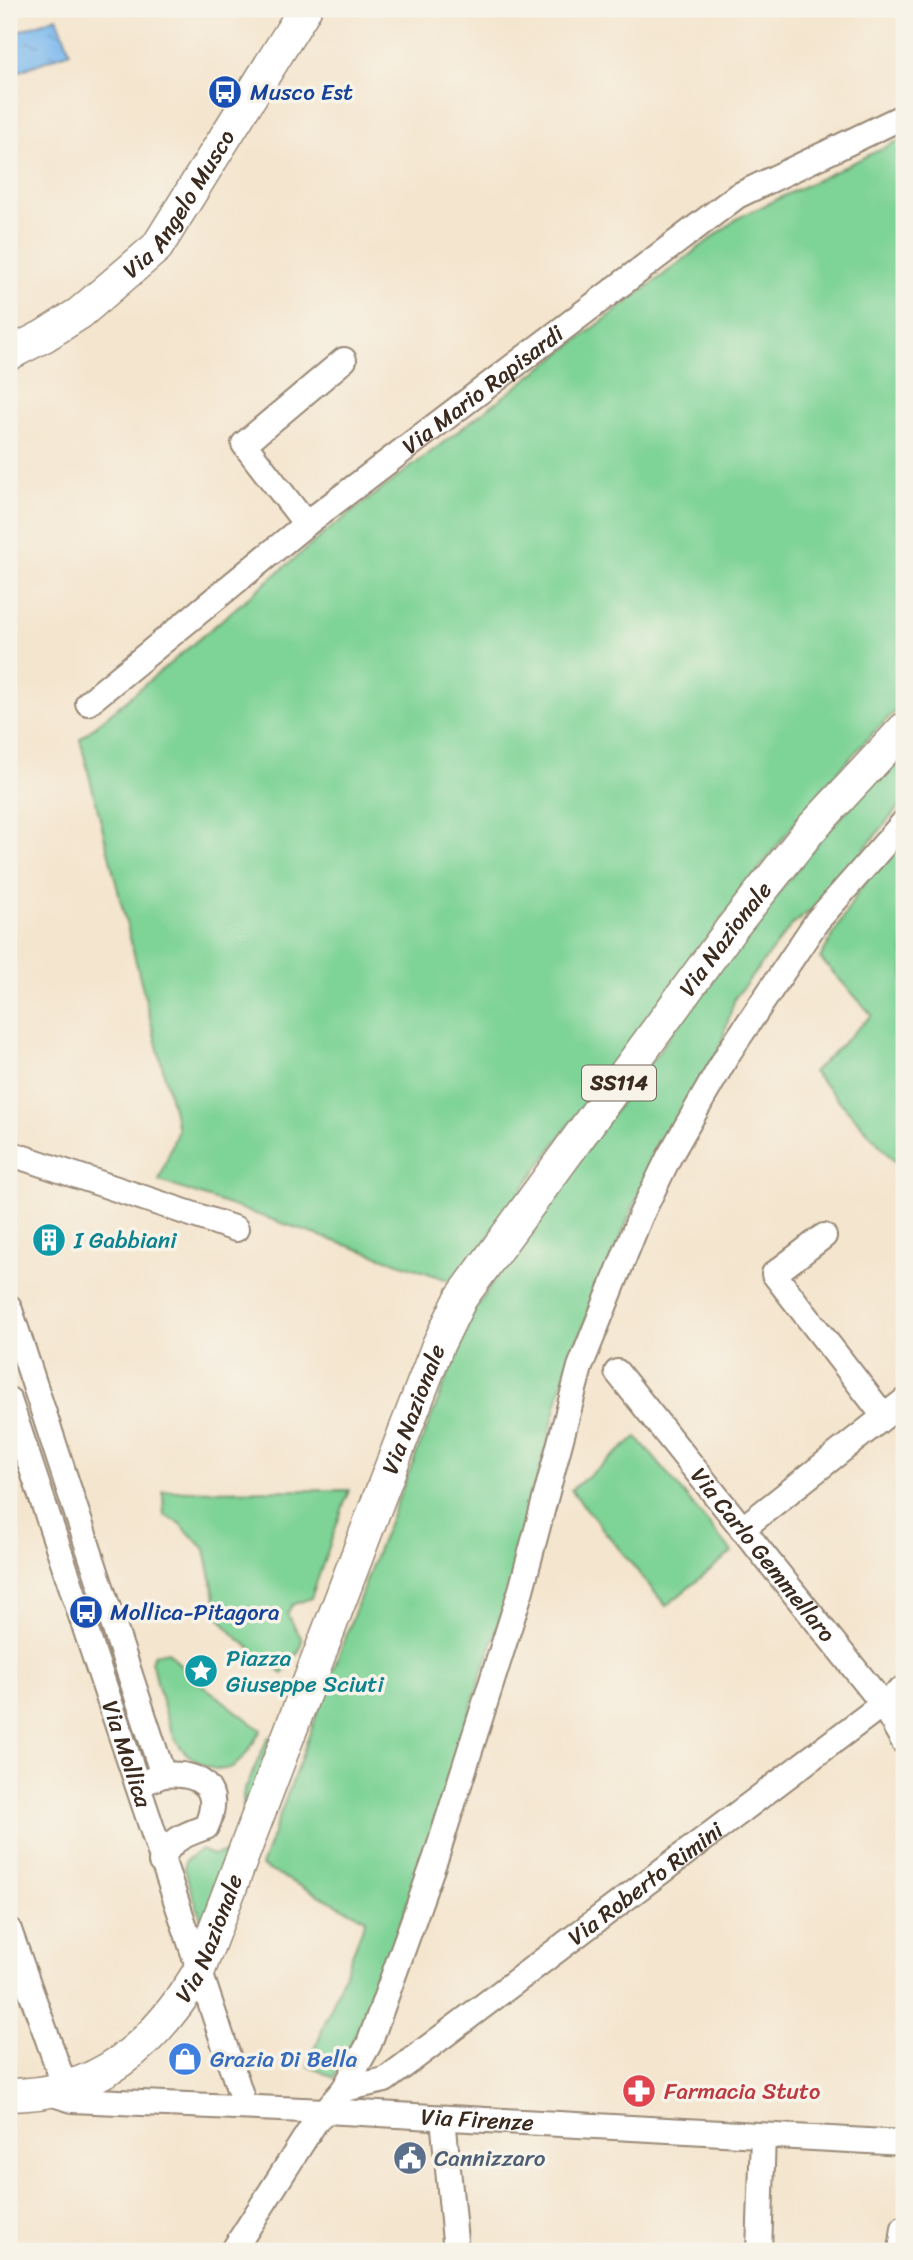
<svg xmlns="http://www.w3.org/2000/svg" width="913" height="2260" viewBox="0 0 913 2260" font-family="Sriracha,sans-serif">
	<defs>
		<pattern id="water-ripples" width="26" height="14" patternUnits="userSpaceOnUse" patternTransform="scale(1.75)"><rect width="26" height="14" fill="#7bb9ee"/><path d="M2 4q2-2 4 0t4 0M15 11q2-2 4 0t4 0" fill="none" stroke="#6697c0"/></pattern>
	</defs>
	<rect width="100%" height="100%" fill="#f7f3e8"/>
	<filter id="ink" filterUnits="userSpaceOnUse"><feTurbulence type="fractalNoise" baseFrequency=".0143" numOctaves="2"/><feDisplacementMap in="SourceGraphic" scale="14" xChannelSelector="R" yChannelSelector="G"/><feConvolveMatrix kernelMatrix="1 2 1 2 8 2 1 2 1" color-interpolation-filters="sRGB"/></filter>
	<filter id="wash" filterUnits="userSpaceOnUse"><feTurbulence type="fractalNoise" baseFrequency=".00686" numOctaves="4" result="noise"/><feDisplacementMap in="SourceGraphic" scale="28" xChannelSelector="R" yChannelSelector="G"/><feGaussianBlur stdDeviation="1.57" result="paint"/><feColorMatrix in="noise" values="0 0 0 0 0 0 0 0 0 0 0 0 0 0 0 0 0 1.4 0 .05"/><feComposite in="paint" operator="in"/></filter>
	<g filter="url(#wash)">
		<rect width="100%" height="100%" fill="#f4e5ce"/>
		<!-- green -->
		<path fill="#7ed396" stroke="#5c7e5a" stroke-width="2" d="M904 138V703C826 775 761 867 697 952 615 1061 534 1170 457 1283L159 1181 178 1129 80 739 331 528 738 218Z
			M904 748V801L820 903 791 926 735 998 718 1053 640 1191 566 1368 510 1588 383 1978 334 2078 308 2066 366 1919 261 1866 376 1554 474 1311 533 1222 737 945 821 839Z
			M904 837V1172L813 1072 872 1015 820 958 859 890Z
			M637 1437 732 1552 666 1606 571 1490Z
			M349 1490 311 1598 292 1605 287 1614 302 1639 300 1649 283 1674 234 1635 219 1617 205 1549 178 1522 164 1515 163 1491Z
			M168 1651 187 1673 261 1730C245 1756 234 1782 200 1763 191 1758 181 1750 176 1740 164 1717 159 1686 151 1661L155 1654Z
			M279 1733 244 1826 243 1794 268 1738Z
			M201 1850 212 1855 235 1850 204 1927 184 1869 186 1860Z"/>
		<!-- water -->
		<path fill="url(#water-ripples)" stroke="#5b7286" stroke-width="2" d="M57 17 70 52 9 75V35Z"/>
	</g>
	<g filter="url(#ink)">
		<g fill="none" stroke-linecap="round" stroke-linejoin="round">
			<!-- minor casing -->
			<g stroke="#988876" stroke-width="28">
				<g id="minor">
					<path d="M306 524 244 444 344 360"/>
					<path id="s1" d="M88 703 306 524 737 196 904 116"/>
					<path d="M9 1153 236 1229"/>
					<path d="M824 1236 774 1274 884 1416"/>
					<path d="M9 1307 163 1775 138 1785"/>
					<path id="s2" d="M617 1372 882 1703 904 1742"/>
					<path id="s3" d="M9 1400 245 2107"/>
					<path d="M742 1529 904 1401"/>
					<path d="M161 1862C170 1839 184 1835 206 1827 224 1787 200 1772 163 1775"/>
					<path d="M9 1930 66 2090"/>
					<path id="s4" d="M344 2089 385 2080 904 1688"/>
					<path id="s5" d="M50 2093 72 2100 325 2111 904 2143"/>
					<path d="M443 2118 456 2251"/>
					<path d="M233 2251 314 2124 344 2089 369 2044 436 1857 521 1590 580 1367 640 1217 669 1157 729 1052 817 921 904 822"/>
					<path d="M759 2251 763 2136"/>
					<path d="M901 2251 904 2228"/>
				</g>
			</g>
			<!-- major casing -->
			<g stroke="#988876" stroke-width="35">
				<g id="major">
					<path id="s6" d="M9 354 44 336 80 313 157 247 305 9"/>
					<path id="s7" d="M9 2095C98 2095 154 2045 198 1973L389 1472 438 1345 461 1298 731 929 810 830 904 729"/>
				</g>
			</g>
			<!-- minor -->
			<use href="#minor" stroke="#fff" stroke-width="24"/>
			<!-- major -->
			<use href="#major" stroke="#fff" stroke-width="32"/>
		</g>
	</g>
	<!-- icons -->
	<defs>
		<g id="bus-disc" transform="scale(1.75)"><circle r="9.5" fill="#1a4fb4" stroke="#f7f3e8"/><path d="M-5-6H5V4H4V6H2V4H-2V6H-4V4H-5ZM-3.5-4V0h7V-4ZM-3.5 1.2v1.5H-2V1.2ZM2 1.2v1.5H3.5V1.2Z" fill="#fff"/></g>
		<g id="building-disc" transform="scale(1.75)"><circle r="9.5" fill="#0f9aa8" stroke="#f7f3e8"/><path d="M-4-6H4V6H1V3H-1V6H-4ZM-2.5-4.3h1.7v1.8h-1.7ZM.8-4.3h1.7v1.8H.8ZM-2.5-1h1.7V.8h-1.7ZM.8-1h1.7V.8H.8Z" fill="#fff"/></g>
		<g id="sight-disc" transform="scale(1.75)"><circle r="9.5" fill="#0f9aa8" stroke="#f7f3e8"/><path d="M0-6L1.8-2.2L6-1.7L2.9 1.2L3.7 5.4L0 3.3L-3.7 5.4L-2.9 1.2L-6-1.7L-1.8-2.2Z" fill="#fff"/></g>
		<g id="shop-disc" transform="scale(1.75)"><circle r="9.5" fill="#3f7fe0" stroke="#f7f3e8"/><path d="M-5-2.5h2.3a2.7 3.5 0 0 1 5.4 0H5L5.5 6h-11ZM-1.5-2.5h3a1.5 2.3 0 0 0-3 0Z" fill="#fff"/></g>
		<g id="pharmacy-disc" transform="scale(1.75)"><circle r="9.5" fill="#e0444e" stroke="#f7f3e8"/><path d="M-2-6h4v4h4v4h-4v4h-4v-4h-4v-4h4Z" fill="#fff"/></g>
		<g id="civic-disc" transform="scale(1.75)"><circle r="9.5" fill="#5c6f8a" stroke="#f7f3e8"/><path d="M-.6-6.5H3V-4.5H.6V-3L4-1V1h2V6H-6V1h2V-1L-.6-3ZM-1.2 2.5V6h2.4V2.5Z" fill="#fff"/></g>
	</defs>
	<g fill-rule="evenodd">
		<use href="#bus-disc" x="225" y="92"/>
		<use href="#building-disc" x="49" y="1240"/>
		<use href="#bus-disc" x="86" y="1612"/>
		<use href="#sight-disc" x="201" y="1671"/>
		<use href="#shop-disc" x="185" y="2059"/>
		<use href="#pharmacy-disc" x="639" y="2091"/>
		<use href="#civic-disc" x="410" y="2158"/>
	</g>
	<g text-anchor="middle" stroke-width="7" stroke-linejoin="round" paint-order="stroke">
		<!-- shield labels -->
		<rect fill="#f7f3e8" stroke="#73665b" stroke-width="2" x="582" y="1065.5" width="74" height="35" rx="5"/>
		<g font-size="21" font-weight="bold" fill="#3b2a1e">
			<text x="619" y="1090">SS114</text>
		</g>
		<!-- transit labels -->
		<g font-size="23" fill="#164399" stroke="#f7f3e8" text-anchor="start">
			<text x="250" y="100">Musco Est</text>
			<text x="110" y="1620">Mollica-Pitagora</text>
		</g>
		<!-- street labels -->
		<g font-size="23" fill="#3b2a1e" stroke="#f7f3e8">
			<text dy="8" stroke="none"><textPath href="#s6" startOffset="231">Via Angelo Musco</textPath></text>
			<text dy="8" stroke="none"><textPath href="#s1" startOffset="504">Via Mario Rapisardi</textPath></text>
			<text dy="8" stroke="none"><textPath href="#s7" startOffset="1407">Via Nazionale</textPath></text>
			<text dy="8" stroke="none"><textPath href="#s7" startOffset="840">Via Nazionale</textPath></text>
			<text dy="8" stroke="none"><textPath href="#s2" startOffset="234">Via Carlo Gemmellaro</textPath></text>
			<text dy="8" stroke="none"><textPath href="#s3" startOffset="373">Via Mollica</textPath></text>
			<text dy="8" stroke="none"><textPath href="#s4" startOffset="368">Via Roberto Rimini</textPath></text>
			<text dy="8" stroke="none"><textPath href="#s7" startOffset="273">Via Nazionale</textPath></text>
			<text dy="8" stroke="none"><textPath href="#s5" startOffset="429">Via Firenze</textPath></text>
		</g>
		<!-- culture labels -->
		<g font-size="23" fill="#0d838f" stroke="#f7f3e8" text-anchor="start">
			<text x="74" y="1248">I Gabbiani</text>
			<text x="226" y="1666">Piazza<tspan x="226" dy="26">Giuseppe Sciuti</tspan></text>
		</g>
		<!-- shop labels -->
		<g font-size="23" fill="#366cbe" stroke="#f7f3e8" text-anchor="start">
			<text x="210" y="2067">Grazia Di Bella</text>
		</g>
		<!-- health labels -->
		<g font-size="23" fill="#be3a42" stroke="#f7f3e8" text-anchor="start">
			<text x="664" y="2099">Farmacia Stuto</text>
		</g>
		<!-- service labels -->
		<g font-size="23" fill="#4e5e75" stroke="#f7f3e8" text-anchor="start">
			<text x="434" y="2166">Cannizzaro</text>
		</g>
	</g>
	<!-- margin -->
	<rect width="913" height="2260" fill="none" stroke="#f7f3e8" stroke-width="35"/>
</svg>
